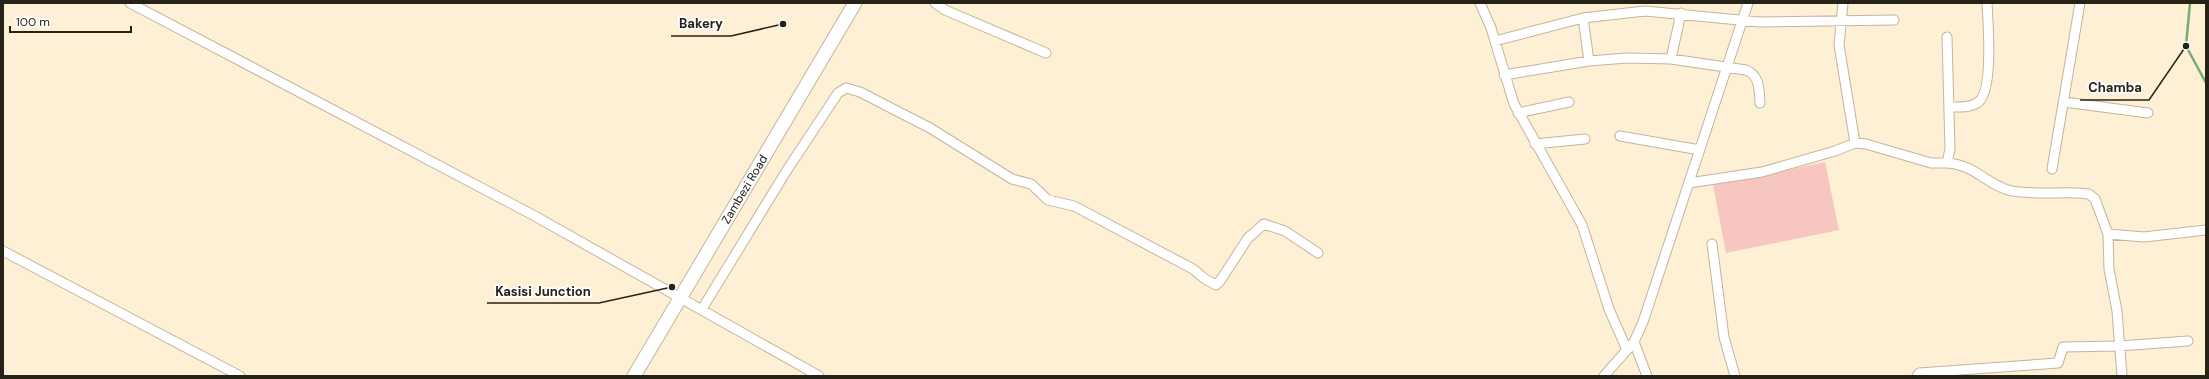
<svg xmlns="http://www.w3.org/2000/svg" width="2209" height="379" viewBox="0 0 2209 379" font-family="'DM Sans',sans-serif">
	<rect width="100%" height="100%" fill="#fef0d5"/>
	<!-- green -->
	<path fill="#f8c6c1" d="M1825 162 1839 230 1726 253 1713 185Z"/>
	<g fill="none" stroke-linecap="round" stroke-linejoin="round">
		<!-- stream -->
		<path stroke="#7aaa73" stroke-width="2.5" d="M2190 3 2186 46 2206 83"/>
		<!-- street casing -->
		<g stroke="#c3b59c" stroke-width="11">
			<path id="street" d="M130 3 533 215 819 376
				M935 3 945 10 1046 53
				M1480 3 1491 28 1514 104 1582 225 1609 309 1627 350
				M1843 3 1839 45 1855 143
				M1583 18 1589 61
				M1947 37 1950 149 1947 163C1975 165 1985 183 2008 190 2025 195 2059 192 2078 193L2089 194 2095 199 2108 234 2109 269 2117 311 2122 376
				M1495 41 1583 18 1645 11 1760 22 1894 20
				M1671 59 1681 13
				M1504 75 1589 61 1627 58 1671 59 1746 70C1760 76 1759 89 1760 103
				M2064 102 2148 113
				M1949 107C1958 107 1969 108 1977 103 1994 94 1988 22 1987 3
				M1518 113 1569 102
				M1620 136 1700 150
				M1535 144 1585 139
				M2052 169 2080 3
				M1689 183 1762 172 1835 151 1855 143 1866 144 1931 163H1947
				M2108 234 2144 237 2206 230
				M1712 244 1724 337 1735 376
				M3 251 240 376
				M702 309 787 170 838 93 846 88 860 92 930 128 1012 179 1031 184 1048 200 1074 206 1193 269 1205 279 1216 285 1220 281 1248 238 1264 224 1285 231 1318 253
				M1634 342 1647 376
				M1604 376 1634 342 1643 322 1748 3
				M1917 376 1919 373 2058 363 2063 347 2119 346 2188 341"/>
		</g>
		<!-- secondary casing -->
		<g stroke="#c3b59c" stroke-width="15">
			<g id="secondary">
				<path id="s1" d="M634 376 855 3"/>
			</g>
		</g>
		<!-- street -->
		<use href="#street" stroke="#fff" stroke-width="9"/>
		<!-- secondary -->
		<use href="#secondary" stroke="#fff" stroke-width="13"/>
	</g>
	<g text-anchor="middle" stroke-width="3.5" stroke-linejoin="round" paint-order="stroke">
		<!-- street labels -->
		<g font-size="12" fill="#272218" stroke="#fff">
			<text dy="4" stroke="none"><textPath href="#s1" startOffset="217">Zambezi Road</textPath></text>
		</g>
	</g>
	<!-- callouts -->
	<path fill="none" stroke="#272218" stroke-width="1.5" d="M783 24L731 36H671M2186 46L2149 100H2080M672 287L599 303H487"/>
	<g fill="#272218" stroke="#fff" stroke-width="1.5">
		<circle cx="783" cy="24" r="4"/>
		<circle cx="2186" cy="46" r="4"/>
		<circle cx="672" cy="287" r="4"/>
	</g>
	<g font-size="13" text-anchor="middle" font-weight="bold" fill="#272218" stroke="#fff" stroke-width="3.5" stroke-linejoin="round" paint-order="stroke">
		<text x="701" y="28">Bakery</text>
		<text x="2115" y="92">Chamba</text>
		<text x="543" y="296">Kasisi Junction</text>
	</g>
	<!-- border -->
	<rect width="2209" height="379" fill="none" stroke="#272218" stroke-width="8"/>
	<!-- scale -->
	<path d="M10 26v6h121v-6" fill="none" stroke="#272218" stroke-width="2"/>
	<text x="16" y="26" font-size="12" fill="#272218" stroke="#ffffff" stroke-width="3" paint-order="stroke">100 m</text>
</svg>
